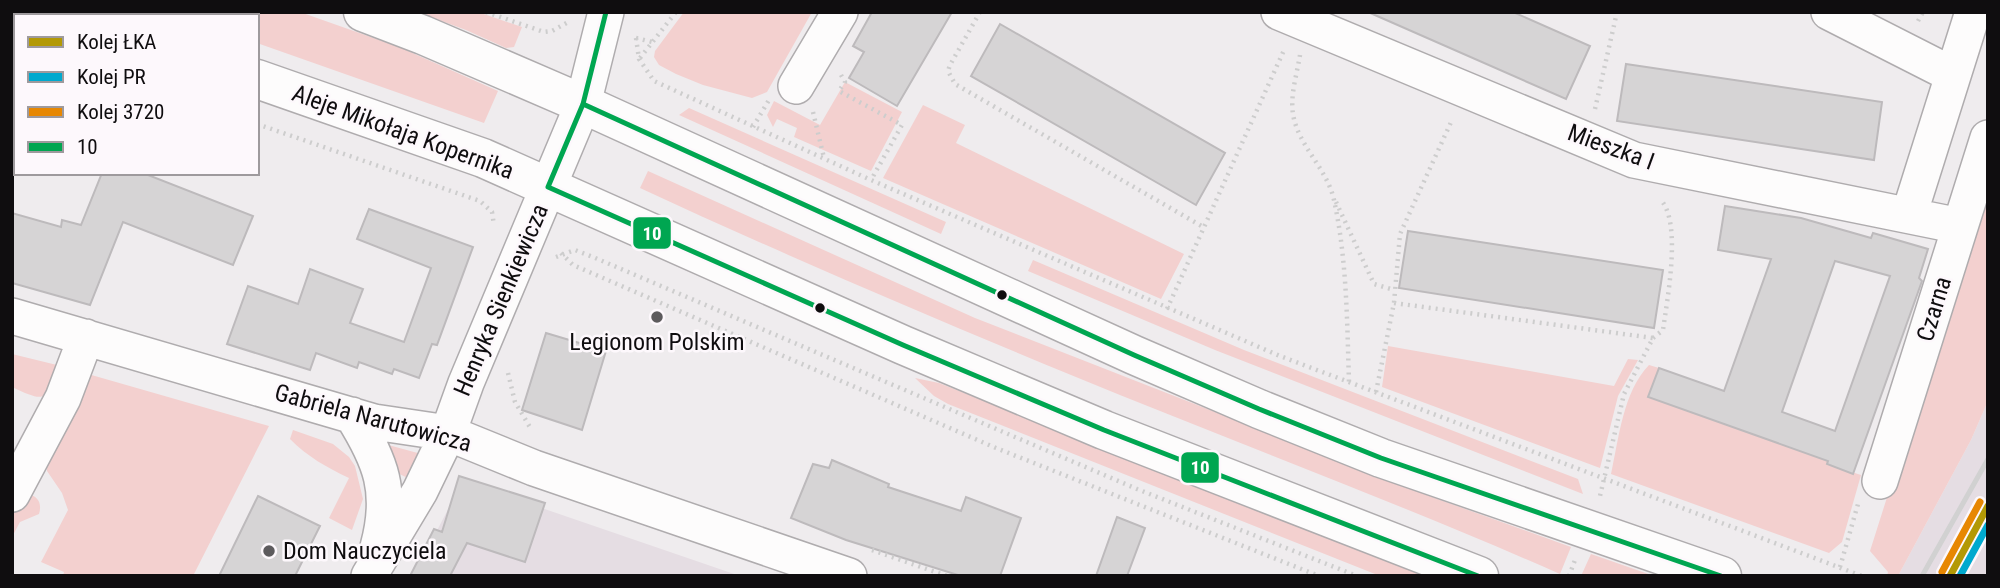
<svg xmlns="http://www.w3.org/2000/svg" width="2000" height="588" viewBox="0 0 2000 588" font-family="'Roboto Condensed',sans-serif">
	<rect width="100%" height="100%" fill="#efecee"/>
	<!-- built -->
	<path fill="#e5dde3" d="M1988 401V576H1898L1971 440Z
		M463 481 740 576H413Z"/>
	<!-- green -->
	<path fill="#f3d0cf" d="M167 12H300L399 47 498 91 484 123 257 43V16H177Z
		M417 12H478L522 27 514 47 506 48 466 30Z
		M684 12H812L767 92 752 98 703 85 676 74 659 65 654 57 655 51Z
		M845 82 902 112 871 171 794 137 797 128 777 119 773 127 767 115 774 101 820 125Z
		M923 105 965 125 956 143 1184 254 1161 299 883 178Z
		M689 108 946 222 941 234 679 115Z
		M648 171 975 318 1432 497 1571 547 1560 574C1399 503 1234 442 1071 375 926 315 782 254 640 188Z
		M1988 179V401L1971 440 1898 576H1887L1888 572 1870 551Z
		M1033 260 1244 350 1578 479 1583 494 1215 350 1028 271Z
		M1388 346 1614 386 1628 359 1638 360 1618 396 1600 468 1382 387Z
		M12 354 61 366C45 400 48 404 12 387Z
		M1649 365 1659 368 1649 396 1828 461 1827 464 1861 475 1842 542 1829 553 1611 474C1619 438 1623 392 1649 365Z
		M88 374 269 426 193 576H63L64 572 41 562 68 510 62 493 47 471V466Z
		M915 378 939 383 1425 576H1380L948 404 934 396Z
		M293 430 333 444 349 457 355 466 363 499 352 530 329 518 349 478C326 467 308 457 290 439Z
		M381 443 425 455 412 480 393 471Z
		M27 494C39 496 42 504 39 514L20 522 12 537V510Z
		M1591 554 1654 576H1581Z"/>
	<!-- building -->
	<path fill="#d6d4d5" stroke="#bdbabc" stroke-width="2" fill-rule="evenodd" d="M872 12H952L897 106 849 78 864 52 853 46Z
		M1368 12H1513L1590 46 1566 99Z
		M1000 24 1225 153 1196 205 971 76Z
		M1626 64 1882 102 1874 160 1617 121Z
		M102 173H143L253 216 233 265 123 222 90 305 12 283V213L61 227 62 220 81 225Z
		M1725 206 1801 218 1871 238 1873 233 1928 249 1919 278 1922 281 1853 474 1827 464 1828 461 1648 397 1659 368 1724 391 1771 259 1718 250ZM1835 261 1890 276 1835 431 1782 412Z
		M369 209 473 247 437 345 432 344 419 378 394 369 392 374 359 362 357 368 316 353 310 370 227 344 248 286 298 304 310 269 363 289 350 323 404 342 431 268 357 239Z
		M1408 231 1663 270 1654 328 1399 288Z
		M546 333 606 351 582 430 522 410Z
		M832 460 889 484 888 487 961 511 966 497 1021 518 1000 576H961L846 540 791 518 813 464 829 468Z
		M459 476 545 503 525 562 467 543 450 576H410L434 529 442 532Z
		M258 496 320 526 295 576H219Z
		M1117 517 1145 528 1127 576H1096Z"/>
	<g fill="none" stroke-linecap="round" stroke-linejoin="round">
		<!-- minor casing -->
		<g stroke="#afacae" stroke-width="38">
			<path id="minor" d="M1279 12 1634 160 1960 226
				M1829 12 1953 75
				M796 86 840 12
				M1909 215 1973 12
				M12 316 374 422 448 433 534 468 849 576
				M352 415C381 461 393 492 378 547
				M1880 481 1988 138
				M12 494 63 398 86 337
				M369 576 420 491 448 433 466 383 583 104 606 12"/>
		</g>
		<!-- major casing -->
		<g stroke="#afacae" stroke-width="41">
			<path id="major" d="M72 12 80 16
				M363 12 423 35 583 104 1134 355 1259 409 1381 458 1722 576
				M257 79 483 158 903 345 1104 430 1479 576"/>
		</g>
		<!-- path -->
		<path stroke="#cdcdcd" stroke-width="4.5" stroke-dasharray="2 5" stroke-linecap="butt" d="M486 12 544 32 552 31 570 21
			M980 12 950 65 948 71 955 84 1205 228
			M1918 21 1923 12
			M12 38 16 39
			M636 38 639 59 654 81 871 180 1280 356 1862 576
			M636 38 652 42
			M1300 55C1297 74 1290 95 1293 114 1298 146 1327 168 1334 200 1347 260 1347 321 1349 382
			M640 58 676 12
			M841 75 845 82 839 91 902 125 871 180
			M1595 109 1617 12
			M813 112 824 158
			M257 124 480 201 492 212 494 225
			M753 127 769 100
			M1336 202 1374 284 1394 290
			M561 253 573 265 996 448 1319 576
			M556 257 575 250 593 257 1137 489 1357 576
			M1394 303 1653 338 1624 394 1600 496
			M1167 309 1285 48
			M1653 338 1663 330C1667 300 1682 224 1661 200
			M508 373 515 402 531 429
			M1376 392 1394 303 1400 234 1452 120
			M872 550 947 576
			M1840 567 1858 504
			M1569 576 1575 560"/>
		<!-- minor -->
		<use href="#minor" stroke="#fdfcfc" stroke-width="35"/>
		<!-- major -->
		<use href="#major" stroke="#fdfcfc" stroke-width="38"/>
		<!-- rail -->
		<path stroke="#d1d1d1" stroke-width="5" d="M1922 576 1988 459"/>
		<!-- bus-1 casing -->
		<g stroke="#fdf8fc" stroke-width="10">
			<path id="bus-1" d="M606 12 583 104 548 187 903 345 1104 430 1478 576
				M583 104 1134 355 1259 409 1381 458 1721 576"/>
		</g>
		<!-- bus-1 -->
		<use href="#bus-1" stroke="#00a651" stroke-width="5"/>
		<!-- rail-1 casing -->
		<g stroke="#fdf8fc" stroke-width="12">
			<path id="rail-1" d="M1950 576 1988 506"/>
		</g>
		<!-- rail-2 casing -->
		<g stroke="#fdf8fc" stroke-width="12">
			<path id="rail-2" d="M1960 576 1988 525"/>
		</g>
		<!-- rail-3 casing -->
		<g stroke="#fdf8fc" stroke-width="12">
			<path id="rail-3" d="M1942 572 1980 502"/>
		</g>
		<!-- rail-1 -->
		<use href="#rail-1" stroke="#b39905" stroke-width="7"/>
		<!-- rail-2 -->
		<use href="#rail-2" stroke="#00a9ce" stroke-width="7"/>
		<!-- rail-3 -->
		<use href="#rail-3" stroke="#e78702" stroke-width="7"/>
	</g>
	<!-- markers -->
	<g fill="#0f0d0f" stroke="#fdf8fc" stroke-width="2.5">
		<circle cx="1002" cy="295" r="6"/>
		<circle cx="820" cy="308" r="6"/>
	</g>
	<g fill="#5d5b5d" stroke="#fdf8fc" stroke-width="2.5">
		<circle cx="657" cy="317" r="7"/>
		<circle cx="269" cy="551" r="7"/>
	</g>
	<g text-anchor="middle" stroke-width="5" stroke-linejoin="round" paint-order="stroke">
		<!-- street labels -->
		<g font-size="24" fill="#0f0d0f" stroke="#fdf8fc">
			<text transform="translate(403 132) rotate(20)" y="8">Aleje Mikołaja Kopernika</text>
			<text transform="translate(1611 147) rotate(20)" y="8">Mieszka I</text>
			<text transform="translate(501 300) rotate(-67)" y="8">Henryka Sienkiewicza</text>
			<text transform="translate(1934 309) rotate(-73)" y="8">Czarna</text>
			<text transform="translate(373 418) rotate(15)" y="8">Gabriela Narutowicza</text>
		</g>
		<!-- poi labels -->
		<g font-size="24" fill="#0f0d0f" stroke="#fdf8fc">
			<text x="657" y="350">Legionom Polskim</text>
			<text x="283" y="559" text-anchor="start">Dom Nauczyciela</text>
		</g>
	</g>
	<g stroke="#fdf8fc" stroke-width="2.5">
		<rect x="632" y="216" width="40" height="34" rx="7" fill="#00a651"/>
		<rect x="1180" y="451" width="40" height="33" rx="7" fill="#00a651"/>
	</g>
	<g font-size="19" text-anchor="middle" font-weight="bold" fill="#fff">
		<text x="652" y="240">10</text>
		<text x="1200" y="474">10</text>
	</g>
	<!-- border -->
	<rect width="2000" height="588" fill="none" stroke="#0f0d0f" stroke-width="28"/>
	<!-- legend -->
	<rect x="14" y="14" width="245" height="161" fill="#fdf8fc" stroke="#9e9a9d" stroke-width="2"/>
	<rect x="28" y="37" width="35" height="10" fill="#b39905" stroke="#9e9a9d" stroke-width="2"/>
	<text x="77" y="49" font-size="21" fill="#0f0d0f">Kolej ŁKA</text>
	<rect x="28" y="72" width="35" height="10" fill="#00a9ce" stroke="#9e9a9d" stroke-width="2"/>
	<text x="77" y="84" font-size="21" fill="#0f0d0f">Kolej PR</text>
	<rect x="28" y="107" width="35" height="10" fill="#e78702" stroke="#9e9a9d" stroke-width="2"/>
	<text x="77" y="119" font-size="21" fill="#0f0d0f">Kolej 3720</text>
	<rect x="28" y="142" width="35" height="10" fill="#00a651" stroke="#9e9a9d" stroke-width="2"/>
	<text x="77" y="154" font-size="21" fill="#0f0d0f">10</text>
</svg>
